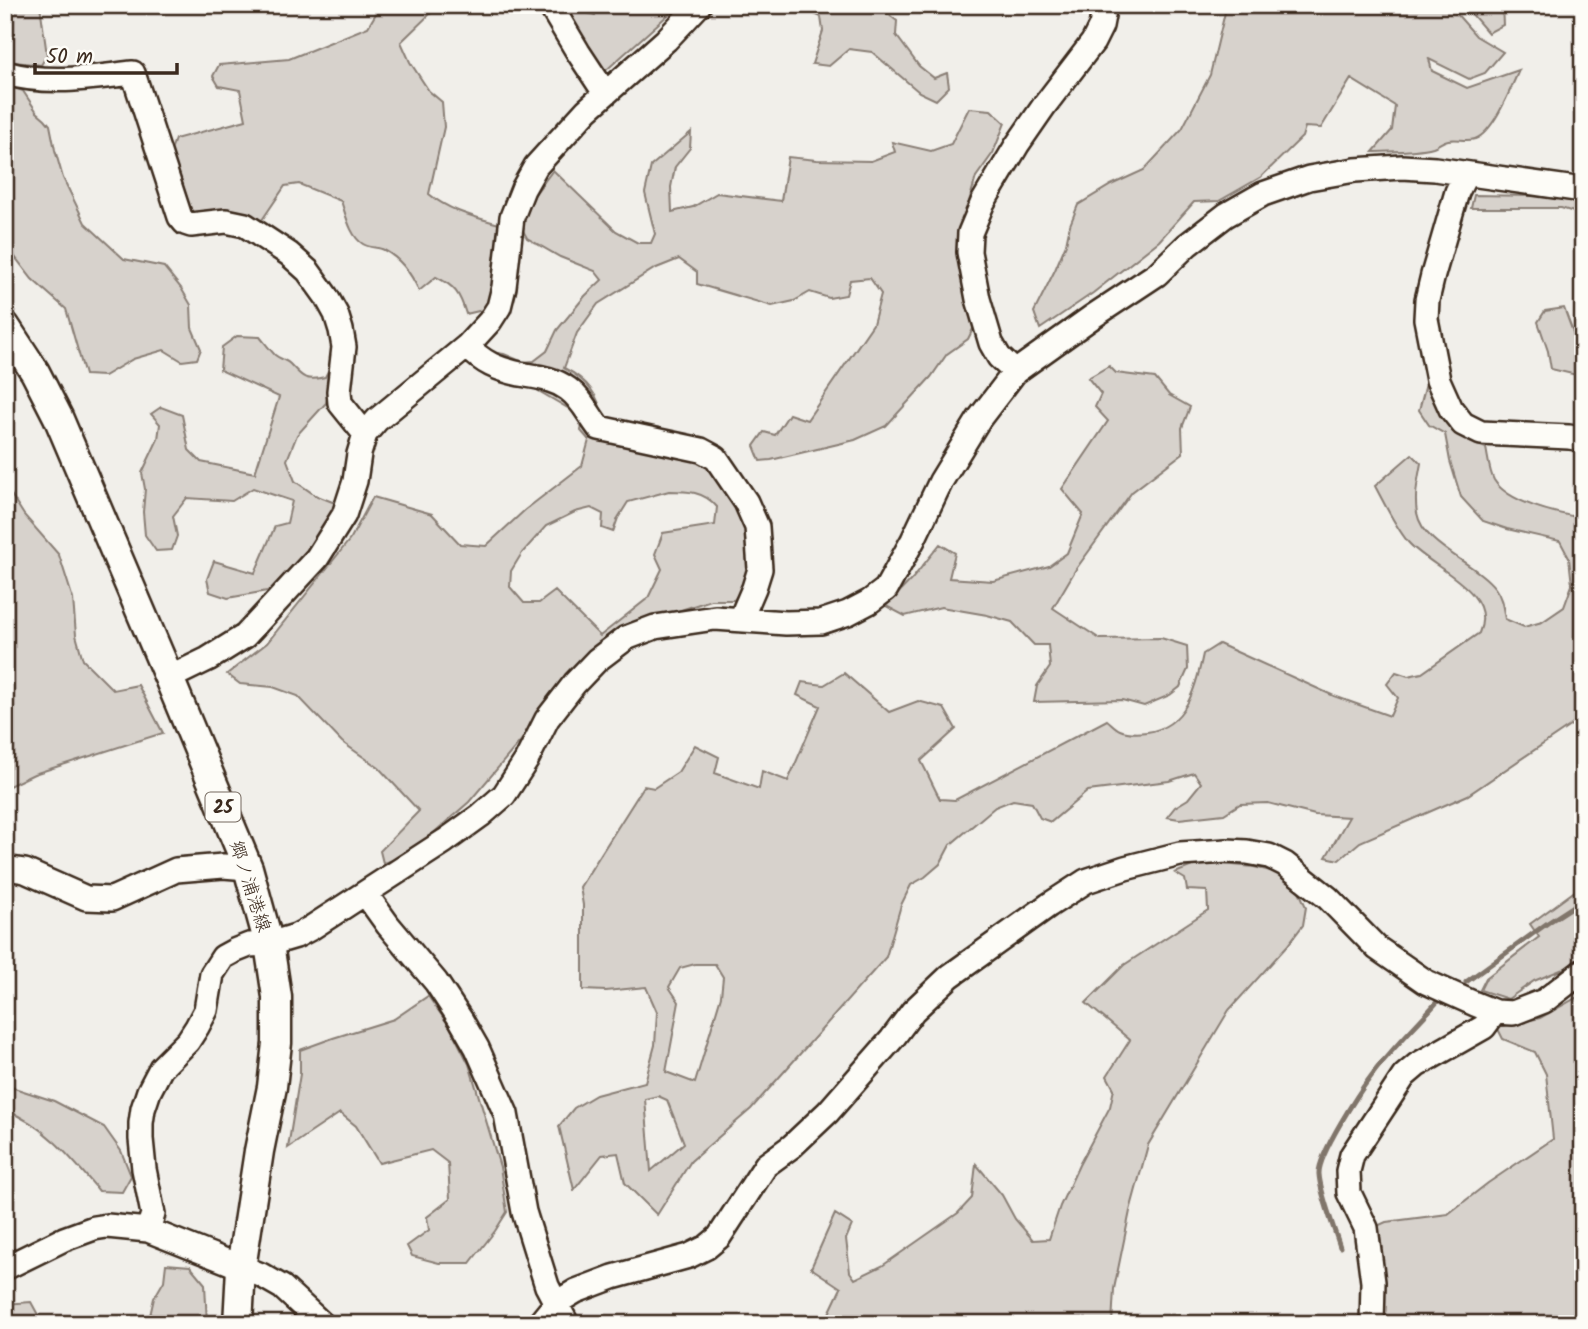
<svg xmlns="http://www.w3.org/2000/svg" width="1588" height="1329" viewBox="0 0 1588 1329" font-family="Kalam,'Klee One',sans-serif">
	<rect width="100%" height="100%" fill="#f1efea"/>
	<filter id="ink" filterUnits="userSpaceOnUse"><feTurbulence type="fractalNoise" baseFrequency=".0143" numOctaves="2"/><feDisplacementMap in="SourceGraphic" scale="14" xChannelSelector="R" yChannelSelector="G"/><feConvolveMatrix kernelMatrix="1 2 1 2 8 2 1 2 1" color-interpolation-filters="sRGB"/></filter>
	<g filter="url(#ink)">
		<!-- green -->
		<path fill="#d7d2cc" stroke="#897e75" stroke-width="2" fill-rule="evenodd" d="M5 5H40L47 55 41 65 5 61Z
			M381 5H434L432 12 401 42 410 62 429 91 442 102 444 127 429 194C449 211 475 217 499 224L503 234 492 305 483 310 466 314C460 294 455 286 436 277L419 291C412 275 401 259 384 250 378 247 369 248 363 244 350 236 346 215 341 201L299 184 285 186 260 223 192 213 171 150 175 139 246 120 240 90 219 86 213 76 219 65 289 59 368 27Z
			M597 5H679L602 74 567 14 572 9 595 15Z
			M796 5H876L897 21 896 35 919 66 934 78 947 73 949 87 936 100 919 92 872 52 849 49 829 66 812 64 823 31 821 17Z
			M1229 5H1449L1476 36 1503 52 1485 73 1469 79 1429 59 1432 71 1467 88 1519 70C1511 88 1494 132 1475 139 1467 142 1456 138 1448 140 1442 141 1439 145 1433 147 1414 152 1393 151 1373 152L1392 130 1395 106 1351 79 1321 128 1305 127 1302 137 1261 177 1219 201 1194 202 1159 241 1093 293 1040 329 1034 312 1055 270 1066 244 1070 225 1078 205 1111 185 1144 170 1182 129 1210 75 1226 8Z
			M1464 5H1502L1503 25 1488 33Z
			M5 84 23 91 37 112 45 119 50 125 55 150 63 178 85 223 124 259 164 267 181 288 191 305 192 328 201 349 197 359 182 361 164 350 133 359 104 376 85 375 66 309 32 279 5 244Z
			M969 108 991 110 1005 123 993 153 976 177 962 226 976 323 968 339 947 354 931 377 886 426 855 440 771 460 760 461 754 446 764 432 775 435 789 414 807 420 873 324 881 294 870 278 850 280 846 295 829 298 810 292 794 301 772 306 697 284V272L679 259 654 269 598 304 577 333 564 368C586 379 600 395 603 420L658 451 695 460 716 472 745 524 750 551 749 579 734 600H711L636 625 541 717 469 802 407 856 383 863 380 851 419 811 379 768 342 742 298 696 273 687 240 684 227 674 267 643 351 538 373 497 432 514 460 544 486 546 525 510 582 466 589 440 581 431 583 417 518 379 483 351 504 354 523 362 534 361 547 351 557 330 585 296 602 280 595 271 560 257 527 238 520 225 535 194 553 170 616 231 638 243H651L655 234 645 193 651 166 691 132 690 148 675 167 671 187 672 212 693 207 717 193 781 201 788 157 817 160 871 161 895 152 892 142 931 151 951 144ZM669 491C687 491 704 491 717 507L715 525 663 533 655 554 662 569 648 598 600 636 555 591 539 603H524L510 587 511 571 522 553 546 526 575 512 591 508 603 514 602 528 613 532 618 518 628 502Z
			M1474 195 1539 196 1583 203V215L1561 208H1471Z
			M1564 308 1578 346 1583 349V383L1581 376 1551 369 1548 351 1538 322 1545 311Z
			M237 336 260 337C265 343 270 350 275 355 280 359 286 360 290 364 302 377 305 382 325 377L331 365 334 373 326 403 297 435 287 460 295 481 315 495 335 503V517L284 585 267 591 228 598 210 592 207 579 214 561 255 573 275 526 287 523 292 501 253 488 232 501 187 498 173 516 177 536 172 550 156 551 145 535 143 512 145 489 142 473 158 439 160 424 151 414 161 407 182 415 189 450 201 462 255 473 279 397 220 370 222 347Z
			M1109 366 1116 373 1155 378 1169 395 1190 407 1182 428 1183 453 1132 492 1076 569 1053 608 1100 639 1161 638 1187 646 1188 669 1180 687 1170 695 1144 706 1122 700 1034 702 1037 686 1050 667 1048 645H1034L1012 622 987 615 941 607 905 616 886 606 912 579 940 544 955 553 949 578 993 581 1049 566 1067 553 1083 514 1062 489 1108 421 1095 407 1101 394 1088 378Z
			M1426 384 1446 415 1467 441 1486 448C1488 457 1489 471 1494 480 1508 503 1558 514 1583 518V717L1468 795 1360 842 1339 860 1326 857 1349 817 1315 815 1268 803 1240 804 1224 814 1179 819 1167 817 1175 807 1188 799 1201 783 1194 773 1169 781 1088 791 1051 822 1040 818 1032 803 1013 800 995 807 950 845 940 864 925 877 911 885 901 905 886 957 751 1109 691 1161 657 1215 625 1183 618 1153 602 1155 574 1190 559 1126 574 1108 596 1095 645 1082 655 1045 657 1012 646 987 606 991 583 990V905L580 887 644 786 654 788 678 772 695 745 719 757 715 773 759 789 762 771 788 781 820 706 797 695 802 682 824 685 844 673 889 712 918 701 944 708 956 729 921 761C928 774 933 786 940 799L955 800 1107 720C1111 723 1115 728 1120 730 1127 733 1139 733 1147 732 1186 727 1196 688 1203 654L1219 644 1334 696 1390 716 1398 698 1387 684 1396 672 1408 676 1422 673 1479 633C1498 590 1430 568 1408 542 1395 526 1385 505 1375 486L1412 454 1421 463C1418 480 1414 496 1417 513 1423 546 1475 562 1495 588 1502 597 1503 608 1505 619L1524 627 1542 622 1564 607 1572 585 1569 558 1560 541 1507 529 1483 521 1461 497 1450 461 1445 434 1429 425 1419 410ZM695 964H715L723 977 721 996 695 1083 666 1072 679 1002 669 987 680 968ZM658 1096 667 1100 684 1143 651 1171 645 1099Z
			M5 485 24 515 59 555 73 599 76 635 83 660 113 690 138 685 163 733 34 774 5 788Z
			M1202 862 1254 867 1275 872 1297 886 1306 907 1303 925 1287 946 1229 1010 1148 1145 1130 1211 1114 1289 1112 1324H824L841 1288 811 1268 835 1214 852 1225 846 1239 850 1272 855 1279 882 1266 958 1213 972 1198 976 1164 1002 1195 1015 1219 1033 1240 1049 1239 1060 1206 1079 1165 1110 1107 1114 1089 1107 1076 1130 1040 1086 1003 1124 965 1208 910 1207 891 1187 890 1185 879 1175 873Z
			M1583 885V961L1534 981 1508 999 1480 990 1486 978 1539 937 1530 924Z
			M1583 994V1324H1384L1382 1256 1377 1226 1386 1222 1448 1214 1488 1183 1553 1139 1546 1074 1535 1052 1503 1039 1497 1027 1540 1018Z
			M428 996 450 1027 469 1064 500 1167 507 1212 495 1231 470 1263H439L412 1256 407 1246 429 1230 427 1217 450 1199 448 1163 431 1150 379 1163 356 1126 340 1113 288 1148 300 1074V1050L333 1038 394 1019Z
			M5 1085 54 1101 104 1127 121 1151 131 1176 122 1192 99 1191C72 1159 45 1125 5 1110Z
			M166 1264 190 1266 205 1284 207 1324H146L149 1320 154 1298 164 1281Z
			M31 1302 43 1324H5V1304Z"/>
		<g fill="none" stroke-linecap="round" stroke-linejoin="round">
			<!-- stream -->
			<path stroke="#80746b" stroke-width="5" d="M1466 982 1549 922 1583 900
				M1340 1247C1334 1228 1320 1193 1319 1174 1318 1155 1359 1092 1372 1075 1391 1049 1416 1026 1437 1002"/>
			<!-- minor casing -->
			<g stroke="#3b2a1e" stroke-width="28">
				<path id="minor" d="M550 5 578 52 605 93
					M5 73C49 85 88 78 133 73L180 217 185 223 191 225 226 221 245 225 289 254 308 271 326 296 336 314 341 330 344 347 339 391 340 403 365 434
					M1466 174 1457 192 1433 275 1427 300 1426 319 1438 380 1451 409 1463 424 1481 433 1569 437 1583 439
					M467 346C483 363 497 369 520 374 537 377 553 378 568 389 582 399 588 414 599 428L701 450 716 458 746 502 757 527 760 569 754 588 745 609 743 620
					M1015 372 999 357 991 343 978 299 969 252 970 233 983 202 1017 145 1044 106 1093 42 1101 26 1105 5
					M169 678 208 659 245 636 317 558 344 515 355 481 359 454 365 434 377 420 467 346 490 321 499 307 504 287 512 217 523 189 536 166 587 110 666 40 699 5
					M5 868 25 871 86 898 112 899 176 870 223 866 248 868
					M365 893 388 925 436 982 461 1020 477 1048 506 1114 524 1212 547 1286 567 1324
					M148 1230 153 1214 144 1169 141 1139V1123L143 1109 149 1091 161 1068 188 1041 197 1027 206 1010 212 974 223 957 234 951 249 945 269 944 296 936 311 928 445 841 481 815 504 795 526 761 547 719 575 683 597 660 626 638 655 627 715 618 786 623 821 622 848 613 869 602 886 589 913 540 941 481 979 419 1015 372 1092 317 1157 274 1187 245 1226 215 1263 194 1309 178 1355 170 1402 167 1435 169 1583 190
					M5 1268 64 1239 94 1228 107 1226 148 1230 261 1275 282 1287 322 1324
					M539 1324 556 1303 576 1291 613 1277 689 1256 707 1247 719 1237 766 1165 792 1146 828 1112 892 1039 913 1011 950 976 1049 905 1086 881 1125 868 1180 854 1227 851 1247 852 1269 856 1285 864 1328 898 1377 948 1426 982 1475 1004 1495 1012 1513 1013 1544 1001 1583 971
					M1372 1324 1373 1282 1366 1228 1349 1193 1348 1171 1352 1155 1404 1076 1417 1065 1484 1027 1495 1012"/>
			</g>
			<!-- major casing -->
			<g stroke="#3b2a1e" stroke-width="33">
				<path id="major" d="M5 326 35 372 58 417 169 678 248 868 269 944 277 997V1043L272 1087 259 1151 241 1268 238 1324"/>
			</g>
			<!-- minor -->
			<use href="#minor" stroke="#fdfcf7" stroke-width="23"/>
			<!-- major -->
			<use href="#major" stroke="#fdfcf7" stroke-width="28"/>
		</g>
	</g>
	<g text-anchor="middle" stroke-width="6" stroke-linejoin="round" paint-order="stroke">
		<!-- shield labels -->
		<rect fill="#fdfcf7" stroke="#75695f" stroke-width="2" x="205.5" y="792.5" width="35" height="29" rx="5"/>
		<g font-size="18" font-weight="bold" fill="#3b2a1e">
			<text x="223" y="813">25</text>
		</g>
		<!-- street labels -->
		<g font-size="19" fill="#3b2a1e" stroke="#fdfcf7">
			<text transform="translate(251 886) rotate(72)" y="7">郷ノ浦港線</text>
		</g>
	</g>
	<!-- margin -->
	<rect width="1588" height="1329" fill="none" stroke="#fdfcf7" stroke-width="28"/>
	<rect x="14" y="14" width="1560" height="1301" fill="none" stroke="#3b2a1e" stroke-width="2.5" filter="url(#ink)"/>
	<!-- scale -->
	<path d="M35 63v10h142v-10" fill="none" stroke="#3b2a1e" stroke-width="3.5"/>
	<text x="46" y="63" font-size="21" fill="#3b2a1e" stroke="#fdfcf7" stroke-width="5" paint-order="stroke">50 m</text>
</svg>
